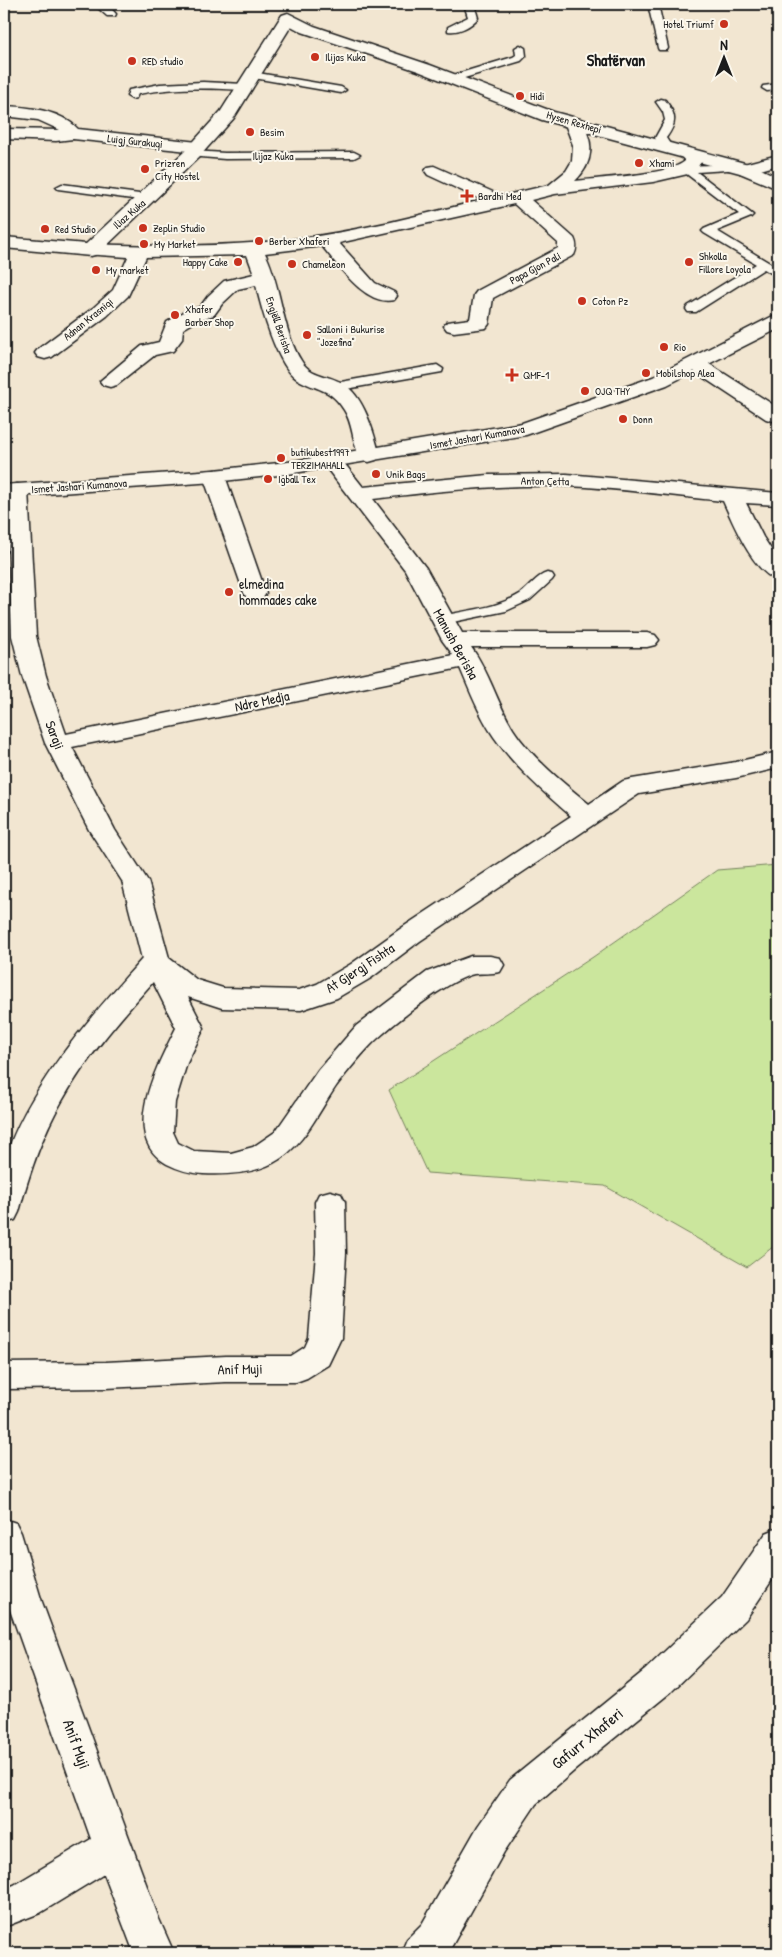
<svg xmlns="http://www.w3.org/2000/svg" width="782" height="1957" viewBox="0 0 782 1957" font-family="'Patrick Hand',sans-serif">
	<rect width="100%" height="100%" fill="#f2e6d1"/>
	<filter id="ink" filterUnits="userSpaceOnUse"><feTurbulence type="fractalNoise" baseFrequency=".02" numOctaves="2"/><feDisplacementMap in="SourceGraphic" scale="10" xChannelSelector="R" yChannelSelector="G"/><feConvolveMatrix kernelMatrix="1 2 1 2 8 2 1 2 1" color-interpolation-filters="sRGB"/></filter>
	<g filter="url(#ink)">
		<!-- green -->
		<path fill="#cbe69d" stroke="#74815c" d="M778 865V1243L747 1267 605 1186 427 1173 389 1090 593 957 717 870Z"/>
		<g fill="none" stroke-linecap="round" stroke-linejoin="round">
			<!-- lane casing -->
			<g stroke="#1c1c1c" stroke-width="3">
				<path id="lane" d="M97 4H107L116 14 115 16H107L98 8Z
					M464 4H474L478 18C471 26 459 33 448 31V27L468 17Z
					M648 4H658L668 48 667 50H659L658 48Z
					M520 45 525 48 526 56 521 61 451 82 446 79 447 77 513 57 516 55 515 48Z
					M252 72 341 87 346 90 341 93 248 77 247 75Z
					M203 82 244 84 249 87 244 90C209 88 173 87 138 94L136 98 132 99 127 96 129 90 160 84Z
					M778 84V90L767 91 762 88 763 86Z
					M661 99 665 100C677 115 677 123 666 138L672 147 666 150 662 149 655 138 665 120 663 112 656 102Z
					M192 151 225 153 354 152 360 155 354 158 225 159 188 156 186 154 188 152Z
					M738 164 744 167 742 169 697 172 753 215 751 217 717 231 778 268V277L764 269 696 312H688L686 309 688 306 756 264 704 233 702 231 704 229 739 214 680 169 686 166Z
					M62 184 147 195 153 198 147 201 58 189 56 187Z
					M437 365 443 369 442 372 335 391 329 387 335 383Z
					M547 573 552 574 554 577 552 580 530 600 506 611 443 624 438 623 436 620 438 617C465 610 496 609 520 594 529 588 536 576 547 573Z"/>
			</g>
			<!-- street casing -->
			<g stroke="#1c1c1c" stroke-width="3">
				<path id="street" d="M4 106C29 107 60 110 78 129L198 142 204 143 207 147 204 151 198 152 73 139 56 141 4 139V129L60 130 38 120 4 116Z
					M574 119 580 120C595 141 594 163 575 181 598 178 670 175 685 161L678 153 681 149C691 147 697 151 703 160L692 173 653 182 555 194 531 200 574 238C577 244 577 249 574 255L493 298 489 324 486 328 454 332 447 330 444 326 447 322 470 319 474 295 477 291 558 248V243L514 204 339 243 375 283 394 292 397 296 394 300C366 307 338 265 322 246L265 253C281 284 282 332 302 362 311 376 329 375 342 383 364 395 374 433 380 456L376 460 369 462 362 460C352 446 354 425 344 410 330 387 317 391 297 379 277 366 261 308 256 285L238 289 222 304 214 315 198 320 183 329 182 339 173 351 155 355 117 385 110 387 103 385 100 381 142 346 159 342 167 322 184 312 200 307 208 296 224 281 254 274 247 255 146 257 128 296 107 316 52 357 45 359 38 357 35 353 38 349 93 308 113 290 128 257 84 254 82 250 84 246 91 244C159 247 228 247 296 239 359 231 421 215 482 200L428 175 425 171 428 167 434 166 502 196 549 185 566 171 572 161 573 145 565 124 568 120Z
					M778 155V165L746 174 740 173 737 169 740 165Z
					M696 358 703 360 772 404 778 409V420L773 421 766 419 689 368 686 364 689 360Z
					M333 456 340 458 363 487 488 475 567 474 778 493V505L746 503 763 537 778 560V580C754 574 733 523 723 501 671 496 619 488 567 486 502 484 437 491 373 499L426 568 462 633H647L655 635 659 640 655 645 647 647H471C489 671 497 703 513 729 531 757 563 783 589 804L623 781 632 779 736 762 778 752V768L736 778 639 794 420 941 371 978 337 998 301 1010 222 1008 188 997 204 1028 187 1063 175 1102 173 1132 178 1143 194 1151 231 1153 253 1147 275 1132 318 1070 356 1026 427 972 471 956H490L500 958 504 965 500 972C491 974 482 973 474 974 448 980 397 1021 377 1039 363 1052 349 1070 337 1085 318 1112 304 1147 273 1163 252 1174 226 1175 203 1174 189 1173 179 1170 167 1164 118 1137 158 1064 176 1028L153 982C120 1019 86 1058 62 1101 42 1135 29 1174 19 1212L15 1220 4 1223C4 1207 0 1177 4 1163 24 1091 93 1014 142 959L122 881 89 830 45 743 22 676 12 636 6 490 9 485 17 484 25 485 28 490 36 636 46 676 66 734 453 655 442 640 405 570 322 462 326 458ZM460 668C470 691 479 715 494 737 515 767 543 792 571 816L400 929 351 964 317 984 299 990 223 988 197 980 169 958 148 881 115 830 72 747Z
					M214 470 222 471 225 476 266 593 263 598 255 600 247 598 244 593 203 476 206 471Z
					M330 1191 341 1194 345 1202 346 1253 341 1338 328 1365 307 1378 296 1382H226L106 1388 4 1389V1363L106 1362 226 1356H291L305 1347 309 1338 316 1253 315 1202 319 1194Z
					M4 1519 16 1523 21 1533 42 1602 159 1919 174 1953H134L104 1874 40 1913 4 1927V1889L14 1885 91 1839 4 1593Z
					M778 1528V1571L746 1619 671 1692 575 1770 536 1804 504 1852 448 1953H401L407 1939 422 1924 478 1826 510 1780 645 1670 722 1597 766 1533Z"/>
			</g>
			<!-- secondary casing -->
			<g stroke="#1c1c1c" stroke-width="3">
				<path id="secondary" d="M288 13 314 26 430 65 554 112 752 165 778 177V189L740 173 542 120 418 71 302 32 291 26 234 118 198 158 98 254 91 256 4 248V237L86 244 186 150 221 111 280 18 282 15Z
					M778 315V329L667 385 526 435 288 474 214 482 4 497V485L214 470 288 462 522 423 653 377 771 317Z"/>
			</g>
			<!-- lane -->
			<use href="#lane" fill="#fbf7ec" fill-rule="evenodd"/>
			<!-- street -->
			<use href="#street" fill="#fbf7ec" fill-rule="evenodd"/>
			<!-- secondary -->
			<use href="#secondary" fill="#fbf7ec" fill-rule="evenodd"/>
		</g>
	</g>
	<!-- markers -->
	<g fill="#c8321e" stroke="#fbf7ec" stroke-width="2">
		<circle cx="724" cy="24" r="5"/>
		<circle cx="315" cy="57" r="5"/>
		<circle cx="132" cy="61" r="5"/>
		<circle cx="520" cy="96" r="5"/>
		<circle cx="250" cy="132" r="5"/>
		<circle cx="639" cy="163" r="5"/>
		<circle cx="145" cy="169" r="5"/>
		<path d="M464.5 188.5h5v5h5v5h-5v5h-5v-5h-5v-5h5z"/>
		<circle cx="143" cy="228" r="5"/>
		<circle cx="45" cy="229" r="5"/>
		<circle cx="259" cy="241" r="5"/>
		<circle cx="144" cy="244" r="5"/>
		<circle cx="238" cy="262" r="5"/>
		<circle cx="689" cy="262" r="5"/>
		<circle cx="292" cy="264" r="5"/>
		<circle cx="96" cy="270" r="5"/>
		<circle cx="582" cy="301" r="5"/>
		<circle cx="175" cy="315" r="5"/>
		<circle cx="307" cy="335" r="5"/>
		<circle cx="664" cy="347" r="5"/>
		<circle cx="646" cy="373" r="5"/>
		<path d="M509.5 367.5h5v5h5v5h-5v5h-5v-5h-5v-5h5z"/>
		<circle cx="585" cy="391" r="5"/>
		<circle cx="623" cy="419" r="5"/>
		<circle cx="281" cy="458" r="5"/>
		<circle cx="376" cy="474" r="5"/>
		<circle cx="268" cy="479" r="5"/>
		<circle cx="229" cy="592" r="5"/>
	</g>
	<g text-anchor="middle" stroke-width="4" stroke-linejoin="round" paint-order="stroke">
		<!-- far-poi labels -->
		<g font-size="11" fill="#1c1c1c" stroke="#fbf7ec" text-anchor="start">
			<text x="714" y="28" text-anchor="end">Hotel Triumf</text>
			<text x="325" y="61">Ilijas Kuka</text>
			<text x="142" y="65">RED studio</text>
			<text x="530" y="100">Hidi</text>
			<text x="260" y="136">Besim</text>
			<text x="155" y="167">Prizren<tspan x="155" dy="13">City Hostel</tspan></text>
			<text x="649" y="167">Xhami</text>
			<text x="478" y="200">Bardhi Med</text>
			<text x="153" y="232">Zeplin Studio</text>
			<text x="55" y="233">Red Studio</text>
			<text x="269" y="245">Berber Xhaferi</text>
			<text x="154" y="248">My Market</text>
			<text x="699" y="260">Shkolla<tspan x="699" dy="13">Fillore Loyola</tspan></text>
			<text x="228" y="266" text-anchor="end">Happy Cake</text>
			<text x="302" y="268">Chameleon</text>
			<text x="106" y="274">My market</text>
			<text x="592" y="305">Coton Pz</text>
			<text x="185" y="313">Xhafer<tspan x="185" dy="13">Barber Shop</tspan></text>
			<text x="317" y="333">Salloni i Bukurise<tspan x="317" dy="13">"Jozefina"</tspan></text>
			<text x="674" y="351">Rio</text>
			<text x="656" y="377">Mobilshop Alea</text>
			<text x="523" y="379">QMF-1</text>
			<text x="595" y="395">OJQ THY</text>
			<text x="633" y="423">Donn</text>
			<text x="291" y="456">butikubest1997<tspan x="291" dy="13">TERZIMAHALL</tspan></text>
			<text x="386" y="478">Unik Bags</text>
			<text x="278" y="483">Igball Tex</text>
		</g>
		<!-- far-street labels -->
		<g font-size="11" fill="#1c1c1c" stroke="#fbf7ec">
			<text transform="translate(574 122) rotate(16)" y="4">Hysen Rexhepi</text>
			<text transform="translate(135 141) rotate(6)" y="4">Luigj Gurakuqi</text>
			<text x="273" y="160">Ilijaz Kuka</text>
			<text transform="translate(129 214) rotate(-41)" y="4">Iliaz Kuka</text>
			<text transform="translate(535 268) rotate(-28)" y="4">Papa Gjon Pali</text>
			<text transform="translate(88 319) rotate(-39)" y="4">Adnan Krasniqi</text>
			<text transform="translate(279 325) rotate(71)" y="4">Engjëll Berisha</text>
			<text transform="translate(477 437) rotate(-10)" y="4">Ismet Jashari Kumanova</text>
			<text transform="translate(545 481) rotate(1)" y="4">Anton Çetta</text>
			<text transform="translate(79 486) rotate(-4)" y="4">Ismet Jashari Kumanova</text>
		</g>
		<!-- poi labels -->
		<g font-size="14" fill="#1c1c1c" stroke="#fbf7ec" text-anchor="start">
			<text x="239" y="589">elmedina<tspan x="239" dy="16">hommades cake</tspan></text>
		</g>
		<!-- street labels -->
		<g font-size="14" fill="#1c1c1c" stroke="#fbf7ec">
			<text transform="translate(456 644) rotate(61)" y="5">Manush Berisha</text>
			<text transform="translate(262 701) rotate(-12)" y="5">Ndre Medja</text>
			<text transform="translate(55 735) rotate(69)" y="5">Saraji</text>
			<text transform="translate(360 968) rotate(-33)" y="5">At Gjergj Fishta</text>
			<text transform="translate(240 1369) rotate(-1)" y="5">Anif Muji</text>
		</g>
		<!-- far-district labels -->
		<g font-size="16" font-weight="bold" fill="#1c1c1c" stroke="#fbf7ec">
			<text x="616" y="66">Shatërvan</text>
		</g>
		<!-- near-street labels -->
		<g font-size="16" fill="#1c1c1c" stroke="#fbf7ec">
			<text transform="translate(587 1738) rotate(-39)" y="6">Gafurr Xhaferi</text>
			<text transform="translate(77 1744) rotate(70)" y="6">Anif Muji</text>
		</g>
	</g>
	<!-- margin -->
	<rect width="782" height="1957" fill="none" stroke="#fbf7ec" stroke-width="20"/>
	<rect x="10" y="10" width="762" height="1937" fill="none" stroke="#1c1c1c" stroke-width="2" filter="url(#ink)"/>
	<!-- north arrow -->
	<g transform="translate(724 58)" stroke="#fbf7ec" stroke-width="4" paint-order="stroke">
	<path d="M0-4L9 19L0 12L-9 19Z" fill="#1c1c1c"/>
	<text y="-8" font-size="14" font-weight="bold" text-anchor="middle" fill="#1c1c1c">N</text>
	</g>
</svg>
